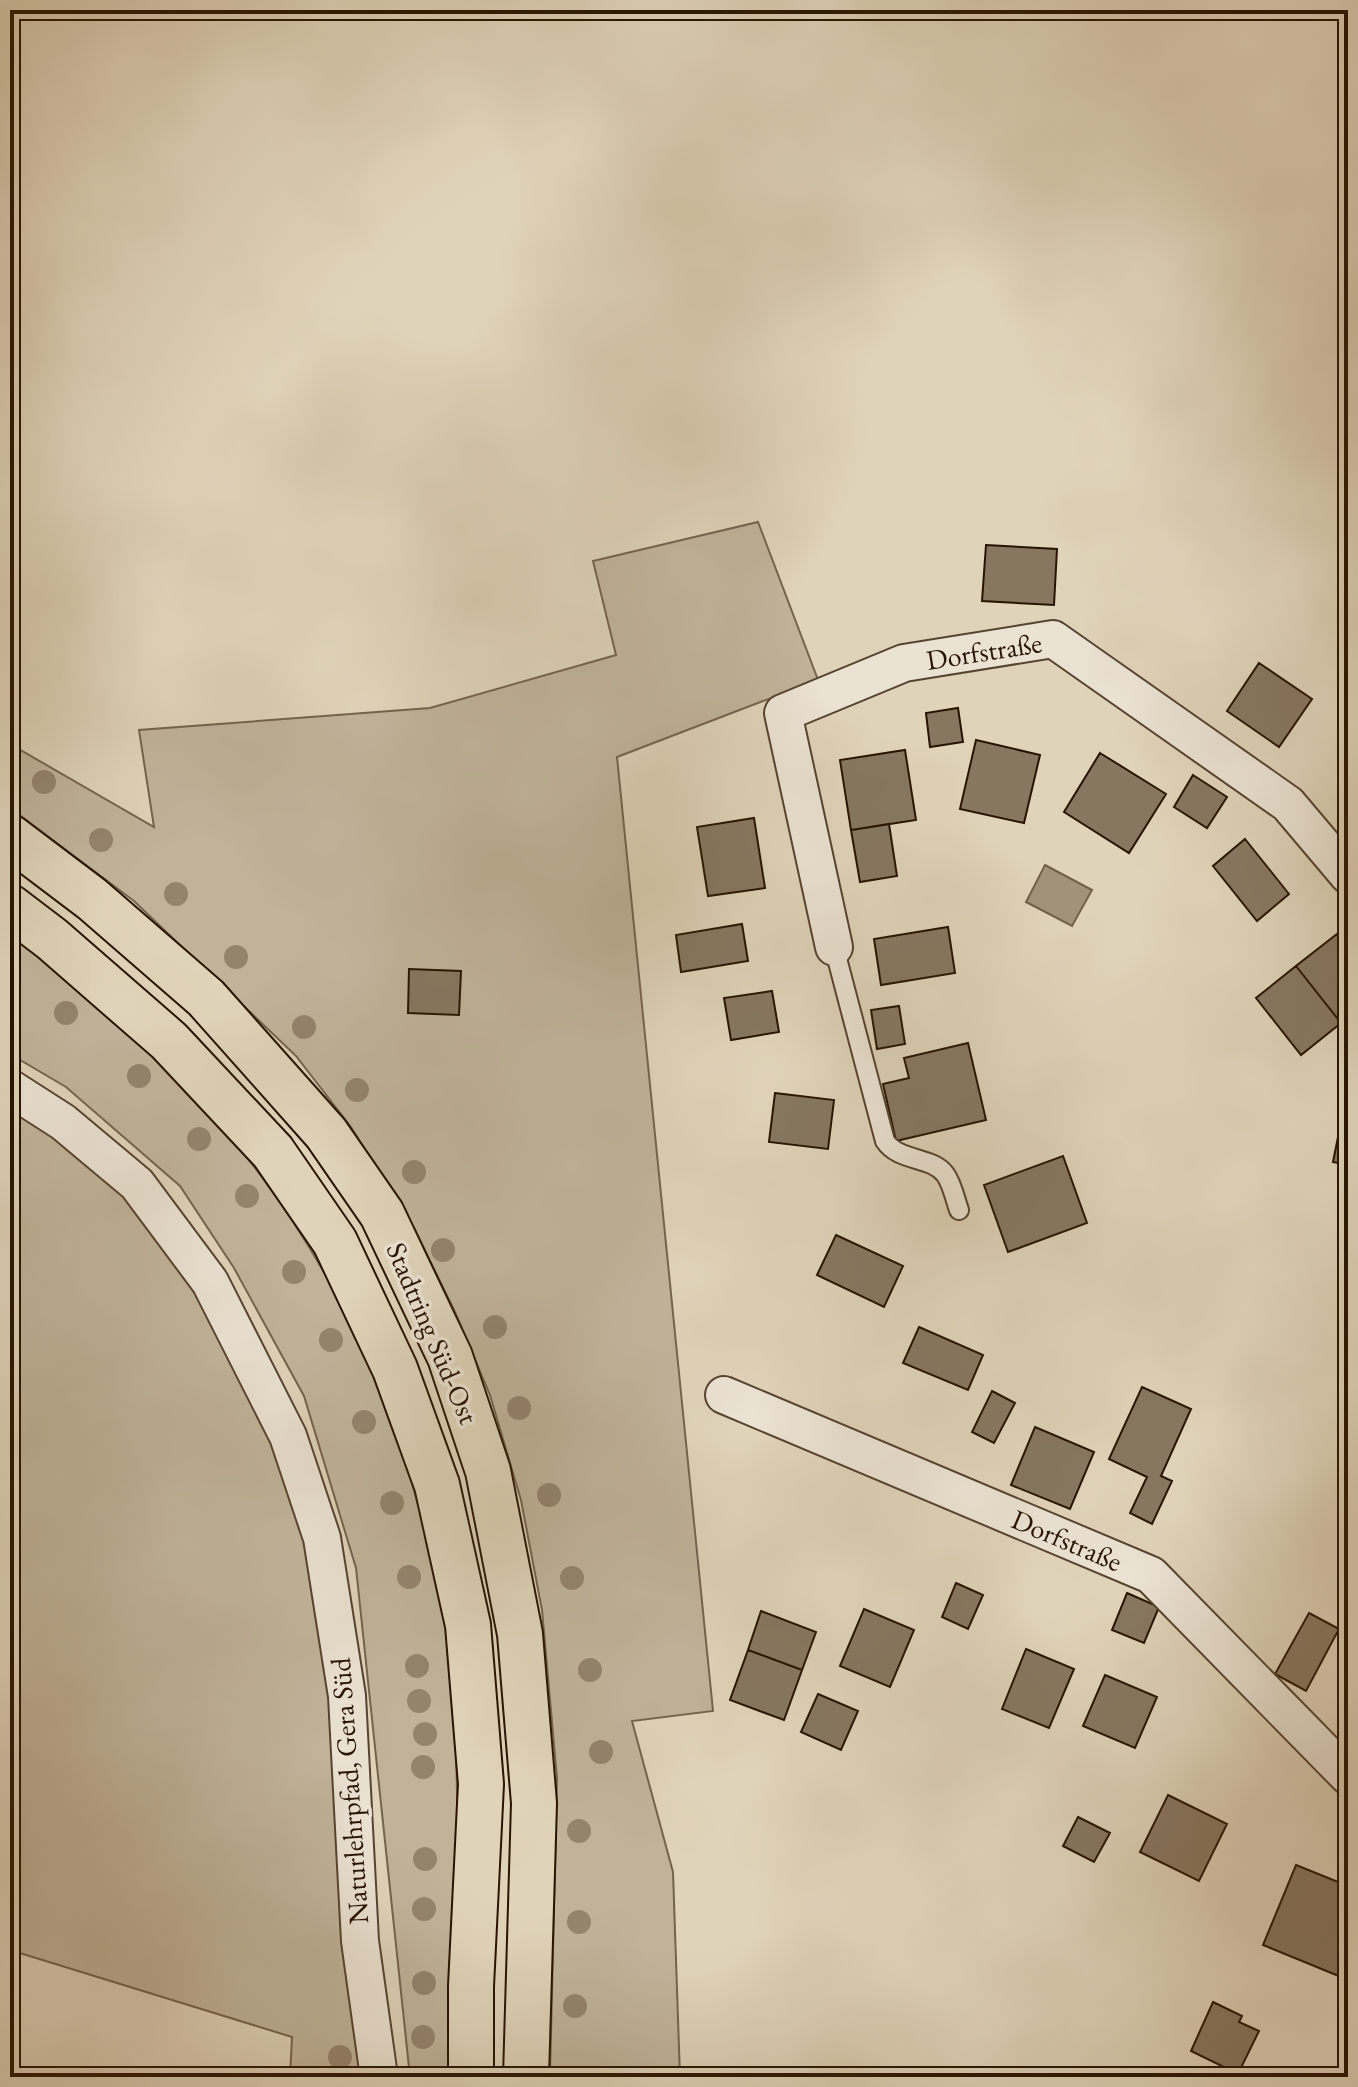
<svg xmlns="http://www.w3.org/2000/svg" width="1358" height="2087" viewBox="0 0 1358 2087" font-family="'EB Garamond',serif">
	<rect width="100%" height="100%" fill="#dfd3b9"/>
	<filter id="stains"><feTurbulence type="fractalNoise" baseFrequency=".0025" numOctaves="4"/><feColorMatrix values="0 0 0 0 .2 0 0 0 0 .09 0 0 0 0 .02 0 0 0 .5 -.17"/></filter>
	<radialGradient id="worn" r=".72"><stop offset=".6" stop-color="#630" stop-opacity="0"/><stop offset="1" stop-color="#630" stop-opacity=".3"/></radialGradient>
	<!-- green -->
	<path fill="#c0b39a" stroke="#74644e" stroke-width="2" d="M758 522 818 680 617 757 713 1711 632 1721 673 1872 680 2077H550L557 1778 542 1610 521 1500 490 1395 455 1312 414 1228 351 1127 296 1056 134 901 10 808V744L154 827 139 730 430 708 616 655 593 561Z
		M10 931C77 988 150 1042 208 1109 313 1232 377 1352 419 1508 430 1549 442 1592 447 1635 465 1781 455 1930 449 2077H410L356 1568 304 1396 234 1268 180 1186 66 1087 10 1054Z
		M10 1103 22 1106 129 1199 179 1256 270 1420 312 1544 331 1684 363 2077H290L292 2037 10 1950Z"/>
	<!-- water -->
	<path fill="#a1927b" stroke="#71604b" stroke-width="2" d="M1045 865 1092 890 1072 926 1026 902Z"/>
	<!-- building -->
	<path fill="#877761" stroke="#281402" stroke-width="2" d="M986 545 1057 549 1054 605 982 601Z
		M1259 663 1312 699 1279 747 1227 711Z
		M958 708 963 742 930 747 926 713Z
		M976 740 1040 755 1024 823 960 809Z
		M905 750 916 820 851 830 840 760Z
		M1100 753 1166 794 1129 853 1064 812Z
		M1193 775 1227 797 1207 828 1174 807Z
		M754 818 765 888 708 896 697 827Z
		M889 824 897 876 860 882 851 830Z
		M1245 839 1289 894 1257 921 1213 866Z
		M742 924 748 961 681 972 676 935Z
		M948 927 955 973 881 985 874 939Z
		M1337 934 1348 949V1017L1341 1023 1296 966Z
		M1296 966 1341 1023 1301 1055 1256 998Z
		M409 969 461 971 459 1015 408 1013Z
		M772 991 779 1032 731 1040 724 998Z
		M899 1006 905 1044 877 1049 871 1010Z
		M968 1043 986 1120 896 1141 883 1084 909 1078 904 1058Z
		M775 1093 834 1100 828 1149 769 1142Z
		M1340 1127 1348 1128V1165L1333 1162Z
		M1063 1156 1087 1223 1008 1252 984 1185Z
		M836 1235 903 1266 884 1307 817 1275Z
		M919 1327 983 1355 968 1390 903 1363Z
		M1142 1387 1191 1409 1161 1476 1172 1481 1152 1524 1130 1513 1147 1477 1109 1459Z
		M992 1391 1015 1403 994 1443 972 1432Z
		M1035 1427 1094 1452 1070 1509 1011 1485Z
		M956 1583 983 1595 968 1629 942 1617Z
		M1127 1593 1159 1607 1144 1643 1112 1630Z
		M864 1609 914 1630 890 1687 840 1666Z
		M761 1611 816 1632 802 1670 748 1650Z
		M1348 1611V1633L1339 1629Z
		M1309 1613 1339 1629 1306 1691 1275 1674Z
		M1026 1649 1074 1669 1049 1728 1002 1709Z
		M748 1650 802 1670 784 1720 730 1700Z
		M1348 1665V1733L1338 1731Z
		M1105 1675 1157 1697 1135 1748 1083 1726Z
		M818 1694 858 1711 841 1750 801 1732Z
		M1168 1795 1227 1824 1199 1881 1140 1852Z
		M1078 1817 1110 1833 1094 1862 1063 1846Z
		M1296 1865 1348 1886V1918L1342 1933 1348 1936 1346 1979 1263 1945Z
		M1213 2002 1242 2016 1239 2022 1259 2031 1238 2074 1191 2051Z"/>
	<g fill="none" stroke-linecap="round" stroke-linejoin="round">
		<!-- service casing -->
		<g stroke="#564430" stroke-width="22">
			<path id="service" d="M834 947 885 1141C899 1162 931 1156 945 1174 952 1183 955 1199 959 1210"/>
		</g>
		<!-- minor casing -->
		<g stroke="#564430" stroke-width="40">
			<path id="minor" d="M834 947 783 713 904 663 1053 639 1288 804 1348 875
				M10 1088 63 1122 137 1184 210 1282 288 1436 322 1538 347 1696 360 1941 379 2077
				M724 1395 1151 1575 1348 1776"/>
		</g>
		<!-- primary casing -->
		<g stroke="#281402" stroke-width="48">
			<path id="primary" d="M10 837 92 899 206 998 326 1133 382 1214 450 1357 488 1471 520 1634 534 1803 526 2077
				M10 907 52 939 169 1041 273 1152 335 1242 395 1369 437 1485 468 1625 481 1784 471 1986V2077"/>
		</g>
		<!-- service -->
		<use href="#service" stroke="#eae2d2" stroke-width="18"/>
		<!-- minor -->
		<use href="#minor" stroke="#eae2d2" stroke-width="36"/>
		<!-- primary -->
		<use href="#primary" stroke="#dfd3b9" stroke-width="44"/>
	</g>
	<!-- trees -->
	<g fill="#94846e">
		<circle cx="44" cy="782" r="12"/>
		<circle cx="101" cy="840" r="12"/>
		<circle cx="176" cy="894" r="12"/>
		<circle cx="236" cy="957" r="12"/>
		<circle cx="66" cy="1013" r="12"/>
		<circle cx="304" cy="1027" r="12"/>
		<circle cx="139" cy="1076" r="12"/>
		<circle cx="357" cy="1090" r="12"/>
		<circle cx="199" cy="1139" r="12"/>
		<circle cx="414" cy="1172" r="12"/>
		<circle cx="247" cy="1196" r="12"/>
		<circle cx="443" cy="1250" r="12"/>
		<circle cx="294" cy="1272" r="12"/>
		<circle cx="495" cy="1327" r="12"/>
		<circle cx="331" cy="1340" r="12"/>
		<circle cx="519" cy="1408" r="12"/>
		<circle cx="364" cy="1422" r="12"/>
		<circle cx="549" cy="1495" r="12"/>
		<circle cx="392" cy="1503" r="12"/>
		<circle cx="409" cy="1577" r="12"/>
		<circle cx="572" cy="1578" r="12"/>
		<circle cx="417" cy="1666" r="12"/>
		<circle cx="590" cy="1670" r="12"/>
		<circle cx="419" cy="1701" r="12"/>
		<circle cx="425" cy="1734" r="12"/>
		<circle cx="601" cy="1752" r="12"/>
		<circle cx="423" cy="1767" r="12"/>
		<circle cx="579" cy="1831" r="12"/>
		<circle cx="425" cy="1859" r="12"/>
		<circle cx="424" cy="1909" r="12"/>
		<circle cx="579" cy="1922" r="12"/>
		<circle cx="424" cy="1983" r="12"/>
		<circle cx="575" cy="2006" r="12"/>
		<circle cx="423" cy="2037" r="12"/>
		<circle cx="340" cy="2057" r="12"/>
	</g>
	<g text-anchor="middle" stroke-width="7" stroke-linejoin="round" paint-order="stroke">
		<!-- street labels -->
		<g font-size="28" fill="#281402" stroke="#eae2d2">
			<text transform="translate(984 651) rotate(-9)" y="10">Dorfstraße</text>
			<text transform="translate(433 1333) rotate(67)" y="10">Stadtring Süd-Ost</text>
			<text transform="translate(1067 1540) rotate(23)" y="10">Dorfstraße</text>
			<text transform="translate(349 1791) rotate(-94)" y="10">Naturlehrpfad, Gera Süd</text>
		</g>
	</g>
	<!-- margin -->
	<rect width="1358" height="2087" fill="none" stroke="#dfd3b9" stroke-width="40"/>
	<rect x="12" y="12" width="1334" height="2063" fill="none" stroke="#281402" stroke-width="4"/>
	<rect x="20" y="20" width="1318" height="2047" fill="none" stroke="#281402" stroke-width="2"/>
	<rect width="100%" height="100%" filter="url(#stains)"/>
	<rect width="100%" height="100%" fill="url(#worn)"/>
</svg>
